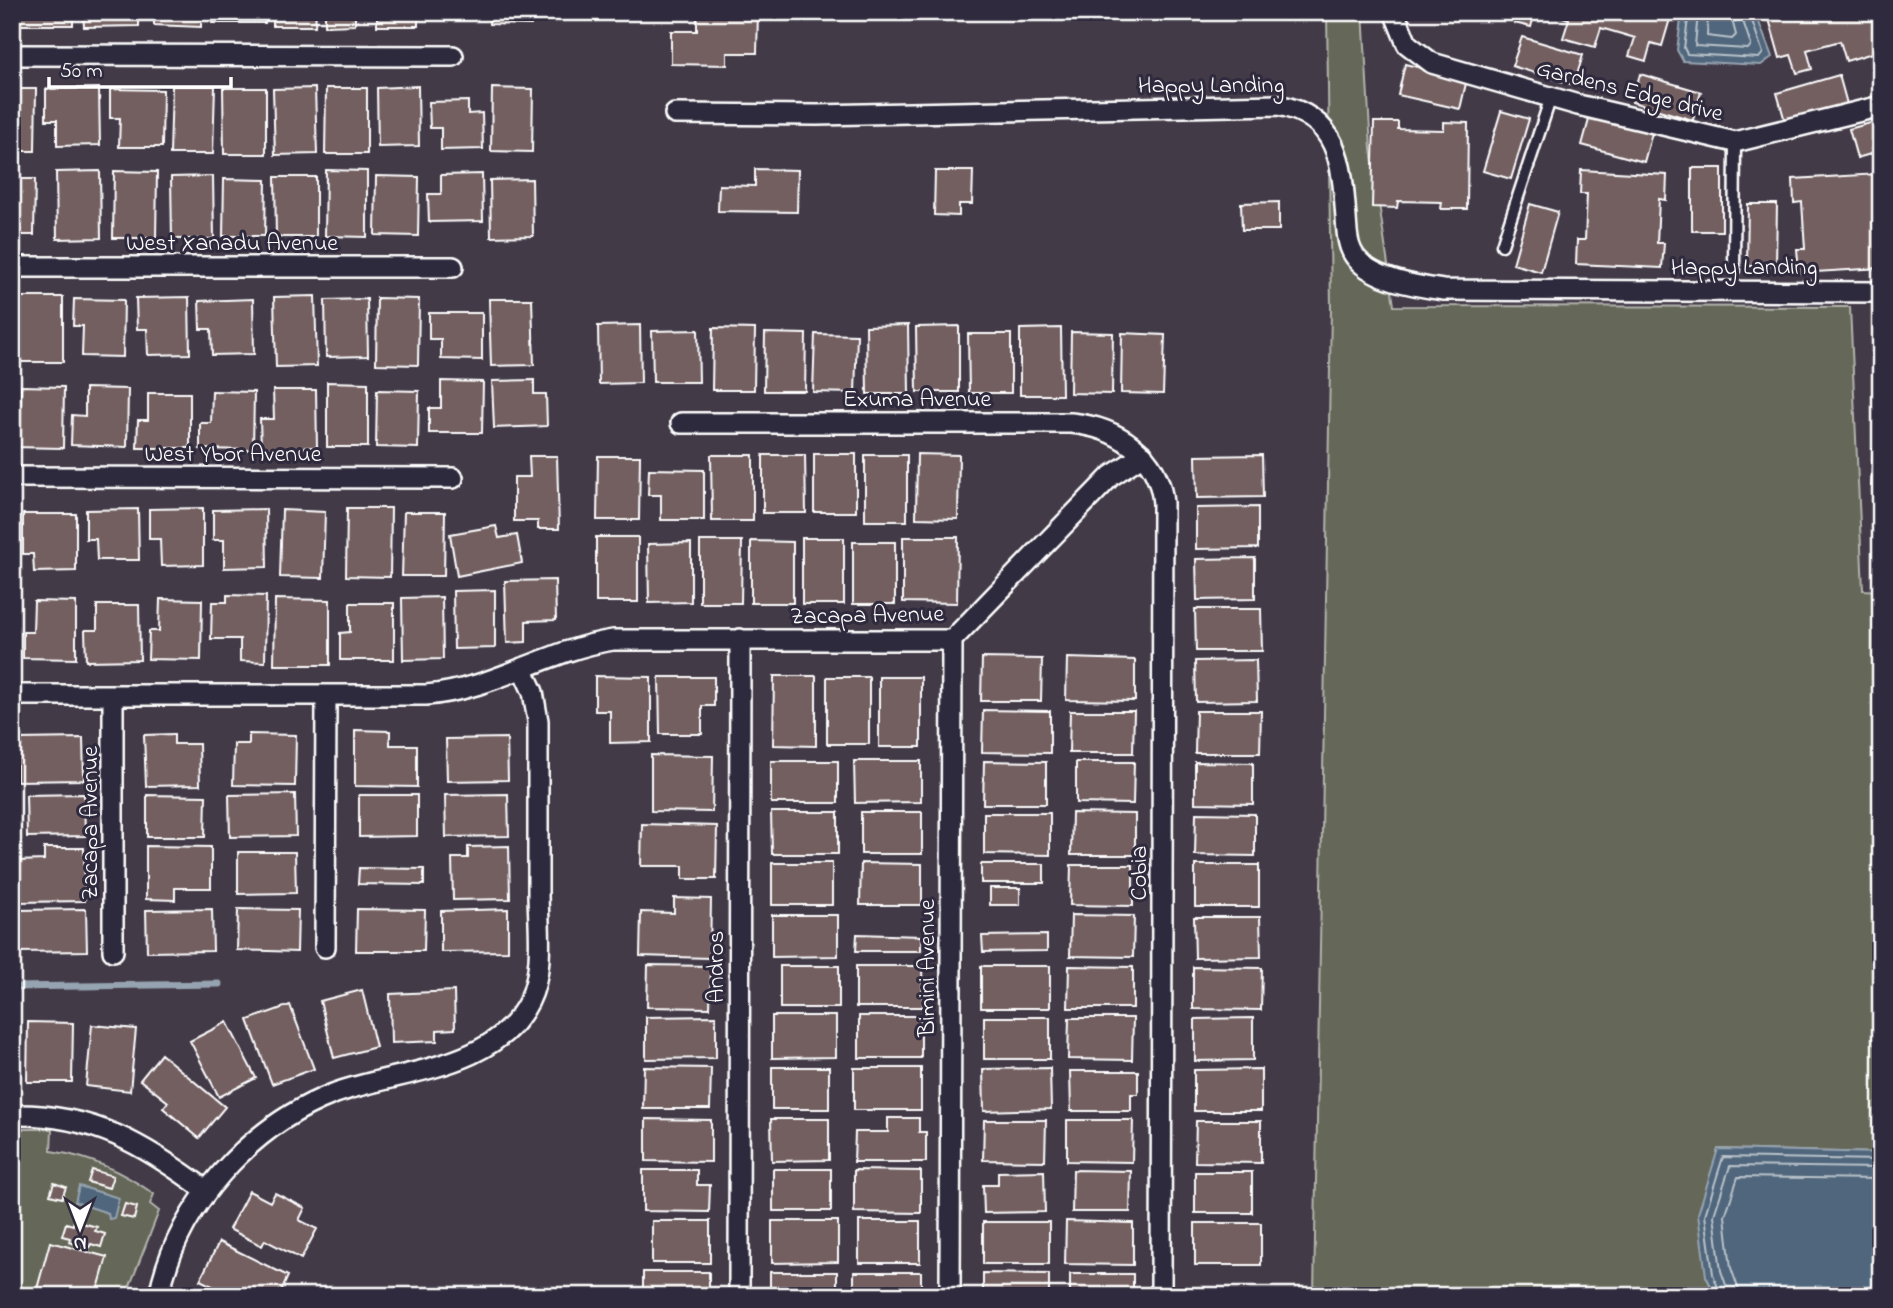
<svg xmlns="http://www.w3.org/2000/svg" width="1893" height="1308" viewBox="0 0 1893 1308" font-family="'Indie Flower',sans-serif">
	<rect width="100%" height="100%" fill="#433a48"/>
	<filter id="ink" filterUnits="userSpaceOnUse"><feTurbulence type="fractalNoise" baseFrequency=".0143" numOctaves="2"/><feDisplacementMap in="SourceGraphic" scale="14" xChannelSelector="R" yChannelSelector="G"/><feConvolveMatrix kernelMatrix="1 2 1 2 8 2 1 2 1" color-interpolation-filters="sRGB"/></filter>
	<g filter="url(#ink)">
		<!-- green -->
		<path fill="#656759" stroke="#b2b3ac" stroke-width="2" d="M1327 12H1363L1371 149 1394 306 1850 307 1863 590 1881 591V1153L1718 1149 1706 1276 1716 1296H1314L1331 309Z
			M12 1129H52L51 1151C91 1157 121 1171 154 1194L150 1204 159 1211 126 1296H12Z"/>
		<!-- water -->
		<path fill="#50667b" stroke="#96a3b0" stroke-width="2" d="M1682 12H1755L1772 57 1761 65 1683 61 1677 50Z
			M1718 1149 1881 1153V1296H1716L1706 1276 1698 1214Z
			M79 1186 119 1198 114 1218 109 1219 108 1213 75 1202Z"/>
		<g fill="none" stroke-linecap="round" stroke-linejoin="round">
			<!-- shore -->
			<path stroke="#b9c2ca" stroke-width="2" d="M1689 12 1684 48 1687 54 1759 58 1763 53 1749 12
				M1698 12 1695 46 1748 49 1751 45 1740 12
				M1708 12 1707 36 1732 39 1736 35 1730 12
				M1721 1296 1713 1274 1705 1215 1723 1157 1881 1160
				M1730 1296 1721 1271 1714 1215 1730 1166 1881 1168
				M1741 1296 1731 1268 1725 1216 1738 1177 1881 1179"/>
			<!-- stream -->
			<path stroke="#96a3b0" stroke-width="7" d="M12 987 219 984"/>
		</g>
		<!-- building -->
		<path fill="#735e61" stroke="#fff" stroke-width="2" d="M19 12H73V25H19Z
			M83 12H139V26L84 27Z
			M154 12H201V27L154 25Z
			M212 12H265V23H212Z
			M273 12H316L315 26H273Z
			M325 12H368V14H355V25L325 26Z
			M377 12H418V26H377Z
			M489 12H532L531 25 489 24Z
			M719 12H758L757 53H727V65L671 64V31H697V15H719Z
			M1517 12H1535L1531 27 1514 23Z
			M1547 12H1672L1662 46 1651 43 1646 61 1629 56 1635 38 1601 28 1595 47 1563 38 1569 19Z
			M1767 12H1881V30L1873 32 1879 51 1846 61 1840 41 1807 50 1812 69 1797 73 1791 55 1780 58Z
			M1522 37 1583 55 1574 85 1512 66Z
			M1405 64 1467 79 1460 109 1398 95Z
			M1640 74 1701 92 1693 120 1632 102Z
			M1839 75 1847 104 1785 121 1777 93Z
			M172 86H215L213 154H170Z
			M418 86 419 146 378 147 377 88Z
			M99 88 100 145 57 146V120H46V89Z
			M223 88H266V154H224Z
			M315 88 317 154 275 155 273 89Z
			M326 88H367V154H325Z
			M492 88 533 89 532 152 491 151Z
			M12 89H36L35 151H12Z
			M110 89 163 90 162 147H119L120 118H110Z
			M468 101V114L482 113 483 149 441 150V128H430L429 102Z
			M1501 111 1529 119 1511 179 1483 171Z
			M1590 116 1652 133 1644 162 1582 145Z
			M1881 120V151L1857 158 1849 129Z
			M1374 122H1398V129L1444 130V122L1468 123 1467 209H1441L1442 202 1398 201 1397 208 1372 207Z
			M1692 168H1722V231H1692Z
			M755 169 798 170 797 212 718 211 719 185 755 186Z
			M326 170 367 171V237L325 236Z
			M1581 170 1667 175 1666 200 1659 199 1657 243H1664L1662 268 1576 264 1577 240H1585L1587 194H1580Z
			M100 171 101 238 57 239 56 172Z
			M114 171 157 172 156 238H113Z
			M935 171H973L972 204H959V216L934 215Z
			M482 174 483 221 429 222 428 194H441V175Z
			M1879 174 1880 199H1874L1877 243H1881V268L1799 273 1797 249H1805L1802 202 1794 203 1793 179Z
			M213 176 214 239H172L171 177Z
			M376 176 419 177 418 236 375 235Z
			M275 177H316V237H276Z
			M12 179H35L34 235H12Z
			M224 179 266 180 265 236H223Z
			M532 179 533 236 491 237 490 180Z
			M1279 202V230H1242L1241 203Z
			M1530 204 1558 212 1541 272 1513 264Z
			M1748 204H1777L1776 266H1747Z
			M315 296 317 366 276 367 274 297Z
			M12 297H63V362H12Z
			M189 297 190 354 148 355 147 329H137L136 298Z
			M377 298 419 299 418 365 376 364Z
			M74 299 124 300 123 357 82 356 83 326H73Z
			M253 299 254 354 212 355 211 329H200L199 301Z
			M367 299 368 356 326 357 325 300Z
			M489 299H532L534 365 491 366Z
			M429 313H482V360L441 359V339H429Z
			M640 325 641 383 599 384 598 326Z
			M908 325 909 394H867L866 326Z
			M959 326V392H917L916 327Z
			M713 328 755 329 754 390H712Z
			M1061 328 1062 395H1020V329Z
			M698 330 699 382H653L652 331Z
			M1071 332 1113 333 1112 394 1070 393Z
			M765 333 806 334 805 391H764Z
			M1122 333 1165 335 1163 394 1121 393Z
			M815 334 857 335 855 393 813 392Z
			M968 334H1011V393H969Z
			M534 380V394H546L547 426 494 428 492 381Z
			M441 381 483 382 482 433H429V408H441Z
			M327 382 368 383V447H327Z
			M21 386 64 387 63 448 12 447V420H20Z
			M85 388 128 389 127 447 71 445 72 415 85 416Z
			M273 390H316L317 447 261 449 260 419H274Z
			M377 390 419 391 418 448 376 447Z
			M212 391 254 392 253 450 200 449V423H211Z
			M148 393H190V448H137L138 420H148Z
			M1873 449H1881V486H1871Z
			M814 454H856V512H814Z
			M917 454 959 455 958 519 916 518Z
			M711 455H753V521H712Z
			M763 455H805L806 513H763Z
			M865 455H907V521H865Z
			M1262 455 1263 497 1197 498 1196 456Z
			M529 456H557L559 529H538V521H514V477H530Z
			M598 456H640L639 520H597Z
			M649 469 704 470V520H661V495H648Z
			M1258 507V548L1196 549V508Z
			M203 508V565L161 566 160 539H149V509Z
			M347 508H391L390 577 346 576Z
			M138 509 139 560H97L96 539H86V510Z
			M266 509 267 567 224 568V540H213V510Z
			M282 510 325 512 323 578 280 577Z
			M404 512H445L444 576H402Z
			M23 514H76V571L34 572 33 554H23Z
			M496 526 499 538 517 535 522 563 457 576 450 534Z
			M596 537H638V602H596Z
			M903 537H958L957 603 903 602Z
			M802 538H844V604H802Z
			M700 541H742L741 603H700Z
			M751 541 793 542V603H751Z
			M853 542H895V604H853Z
			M691 543V602L649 603 648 544Z
			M1255 558V599L1197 600 1196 559Z
			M555 580 556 620 526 621V642L507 643 505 581Z
			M495 590V648L454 649 453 591Z
			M227 595 266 596 265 662 240 661V639H211L212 602H227Z
			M442 597 443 659 403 660 402 598Z
			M160 599 202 600 201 660 148 659 149 631H159Z
			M275 599 330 600V665H274Z
			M34 601 76 602V659L23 658V632H33Z
			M350 603H394V660H340V633L350 632Z
			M97 605H139L140 660 86 661 85 630H97Z
			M1195 609H1261L1262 651H1196Z
			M982 658 1042 659 1041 701H981Z
			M1067 658 1135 660V701L1066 700Z
			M1256 660 1257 701 1196 702 1195 661Z
			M595 676 651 677V742L610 743V711H595Z
			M774 676H816V746L773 745Z
			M659 677H714V706H702V734H660Z
			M827 677H869V744H827Z
			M879 677H921V747H879Z
			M983 710 1050 711V753L982 752Z
			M1070 711H1134L1133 753H1069Z
			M1196 711H1261L1260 753H1195Z
			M355 730 390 731V745H417V787L355 786Z
			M174 734V744H199L200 785 146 786 144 735Z
			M249 734 296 735 295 786 233 785 234 744H249Z
			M83 738 84 780 17 781V739Z
			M507 738 508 780 447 781 446 739Z
			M651 755 713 756 712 812 651 811Z
			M771 761H838V803H771Z
			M854 761H921V802L855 803Z
			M984 761 1046 762V804H983Z
			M1076 762H1134L1133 804 1076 803Z
			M1195 762 1253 763V804L1195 803Z
			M84 794 85 836 27 837 26 795Z
			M295 794 296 836 230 837 229 795Z
			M508 794 509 836 446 837 445 795Z
			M147 795 206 796 205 837H147Z
			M359 795H417V836L359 837Z
			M771 812H838V854H772Z
			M861 812H922V854H861Z
			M984 813H1050V855L984 854Z
			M1072 813 1135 814V855H1071Z
			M1196 813 1255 814V856L1195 855Z
			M642 824 717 826 716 879H683V866H641Z
			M146 846 211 847V888H175V900L146 899Z
			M509 846 510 899 453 900 452 858H468V847Z
			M44 848H84L85 901 18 902 17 861 44 860Z
			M238 852H295L296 893 238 894Z
			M772 863H832V905H772Z
			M861 863 922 864V905H860Z
			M981 864H1044V883H981Z
			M1071 865H1133V906L1070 905Z
			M1195 865H1259V907H1195Z
			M359 868 424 869V885L358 884Z
			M990 888H1020V905H990Z
			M674 898 711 899 710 958 640 956 641 912 674 913Z
			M86 909 87 951 19 952 18 910Z
			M212 909 213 951 147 952 146 910Z
			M238 909 298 910 297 952 237 950Z
			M357 909 425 910 424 951H356Z
			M508 909V951L441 952V911Z
			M772 915H838V956L772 957Z
			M1071 915 1134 916 1133 957 1070 956Z
			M1194 917H1260L1261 957 1195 958Z
			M857 934 921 936V951H856Z
			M1047 935V951L983 952 982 936Z
			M648 965 711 966 710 1008 647 1007Z
			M780 966H839V1008H780Z
			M856 966H922L923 1007H856Z
			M981 966H1050V1008H981Z
			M1069 966 1133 967V1008H1068Z
			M1193 967 1262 968 1261 1010 1193 1009Z
			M362 990 376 1047 334 1058 320 1001Z
			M454 991 455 1029 437 1030V1041L391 1043 390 994Z
			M290 1005 314 1069 272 1084 248 1020Z
			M716 1016V1058L646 1059V1017Z
			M772 1016H836V1057L772 1058Z
			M859 1016H921V1058H859Z
			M984 1017H1050V1059H984Z
			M1069 1018H1133L1132 1060 1068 1059Z
			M1253 1018V1060L1195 1061V1019Z
			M28 1022 73 1023 72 1082H27Z
			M227 1022 256 1078 219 1097 190 1041Z
			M92 1025 136 1029 130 1091 86 1086Z
			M12 1040H15L16 1086H12Z
			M161 1054 225 1107 199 1138 163 1108 168 1102 140 1080Z
			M644 1067 711 1068 710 1109H643Z
			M772 1067H829V1109H772Z
			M854 1068H921V1110H854Z
			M1050 1068 1051 1109 984 1111 983 1069Z
			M1261 1069V1111H1194V1070Z
			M1070 1071H1138V1094H1131V1111H1071Z
			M888 1118H919V1132H926V1162H854L855 1132H888Z
			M646 1119 711 1120V1162L646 1161Z
			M771 1119H829V1160L772 1161Z
			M984 1120H1046L1045 1161 983 1160Z
			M1067 1120H1133L1132 1162 1067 1161Z
			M1196 1121H1261V1163L1195 1162Z
			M773 1169H831V1211H773Z
			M92 1170 113 1176 109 1188 88 1182Z
			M643 1170H697V1185H710L709 1212 643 1211Z
			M854 1170 921 1171V1213L854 1212Z
			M1073 1170 1131 1171 1130 1212H1072Z
			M1044 1171 1045 1212 984 1213 983 1185H998V1172Z
			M1195 1172H1252V1213H1195Z
			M54 1183 66 1187 62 1198 50 1195Z
			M249 1191 270 1202 275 1193 305 1208 299 1220 317 1229 301 1259 265 1240 262 1246 229 1229Z
			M125 1204 137 1207 134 1219 121 1216Z
			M74 1221 97 1227 95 1231 105 1234 101 1247 91 1244 89 1248 69 1242 70 1238 62 1236 66 1223 73 1225Z
			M652 1221H710V1263H652Z
			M772 1221H838V1262L772 1263Z
			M859 1221H920V1263H859Z
			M1066 1221 1133 1223V1265L1065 1264Z
			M983 1222H1049V1264H983Z
			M1195 1223H1261V1265H1195Z
			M50 1242 107 1257 96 1296H35Z
			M219 1242 288 1276 279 1296H250L236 1289 233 1296 200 1280Z
			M643 1272H709V1296H643Z
			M770 1272H837V1296H770Z
			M854 1272H921V1296H854Z
			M983 1273 1049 1274V1296H983Z
			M1070 1274H1133V1296H1070Z
			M1259 1294V1296L1195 1295Z"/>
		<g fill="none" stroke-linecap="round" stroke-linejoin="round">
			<!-- service casing -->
			<g stroke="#fff" stroke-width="15">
				<path id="service" d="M1502 245 1551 97
					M1734 270 1735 142"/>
			</g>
			<!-- minor casing -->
			<g stroke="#fff" stroke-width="24">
				<path id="minor" d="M1394 12 1407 44 1432 63 1578 105 1735 142 1881 106
					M12 55 453 56
					M675 114 817 115 1278 105C1340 117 1342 165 1346 218 1347 232 1347 248 1357 259 1375 280 1417 286 1443 290L1881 292
					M12 267H453
					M681 423H1071C1116 427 1159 454 1163 503L1161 1296
					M12 477 453 478
					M12 695H426C492 690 547 650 613 640H952L1111 476 1143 455
					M113 695V951
					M325 947 326 696
					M12 1115C92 1113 145 1145 207 1191
					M159 1296C176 1207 250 1126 333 1094 397 1070 495 1071 529 1001 545 969 538 926 538 891 538 834 538 777 538 721L533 692 522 668
					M739 1296 740 639
					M950 1296 952 640"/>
			</g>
			<!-- service -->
			<use href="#service" stroke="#2f2a3d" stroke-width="10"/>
			<!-- minor -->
			<use href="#minor" stroke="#2f2a3d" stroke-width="19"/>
		</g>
	</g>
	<g text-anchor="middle" stroke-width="6" stroke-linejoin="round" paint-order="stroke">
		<!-- street labels -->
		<g font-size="24" fill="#fff" stroke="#2f2a3d">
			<text x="1211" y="92">Happy Landing</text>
			<text transform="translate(1630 90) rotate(14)" y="8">Gardens Edge drive</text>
			<text x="232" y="250">West Xanadu Avenue</text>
			<text x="1744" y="274">Happy Landing</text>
			<text x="917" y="406">Exuma Avenue</text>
			<text x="233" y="461">West Ybor Avenue</text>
			<text transform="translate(867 614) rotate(-1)" y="8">Zacapa Avenue</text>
			<text transform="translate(89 823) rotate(-90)" y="8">Zacapa Avenue</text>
			<text transform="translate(1138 873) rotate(-90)" y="8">Cobia</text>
			<text transform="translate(715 967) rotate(-90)" y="8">Andros</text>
			<text transform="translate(926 968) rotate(-90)" y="8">Bimini Avenue</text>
		</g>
	</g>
	<!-- margin -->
	<rect width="1893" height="1308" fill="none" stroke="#2f2a3d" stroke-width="42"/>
	<rect x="21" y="21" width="1851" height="1266" fill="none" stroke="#fff" stroke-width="2.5" filter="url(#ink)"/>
	<!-- north arrow -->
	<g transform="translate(80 1228) rotate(180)" stroke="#2f2a3d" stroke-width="5" paint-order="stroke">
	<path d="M0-5L12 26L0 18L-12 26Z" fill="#ffffff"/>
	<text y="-10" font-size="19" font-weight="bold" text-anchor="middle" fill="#ffffff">N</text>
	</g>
	<!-- scale -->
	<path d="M49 77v10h182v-10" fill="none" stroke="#ffffff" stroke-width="3.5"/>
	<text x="60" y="77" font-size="21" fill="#ffffff" stroke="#2f2a3d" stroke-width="5" paint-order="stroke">50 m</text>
</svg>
